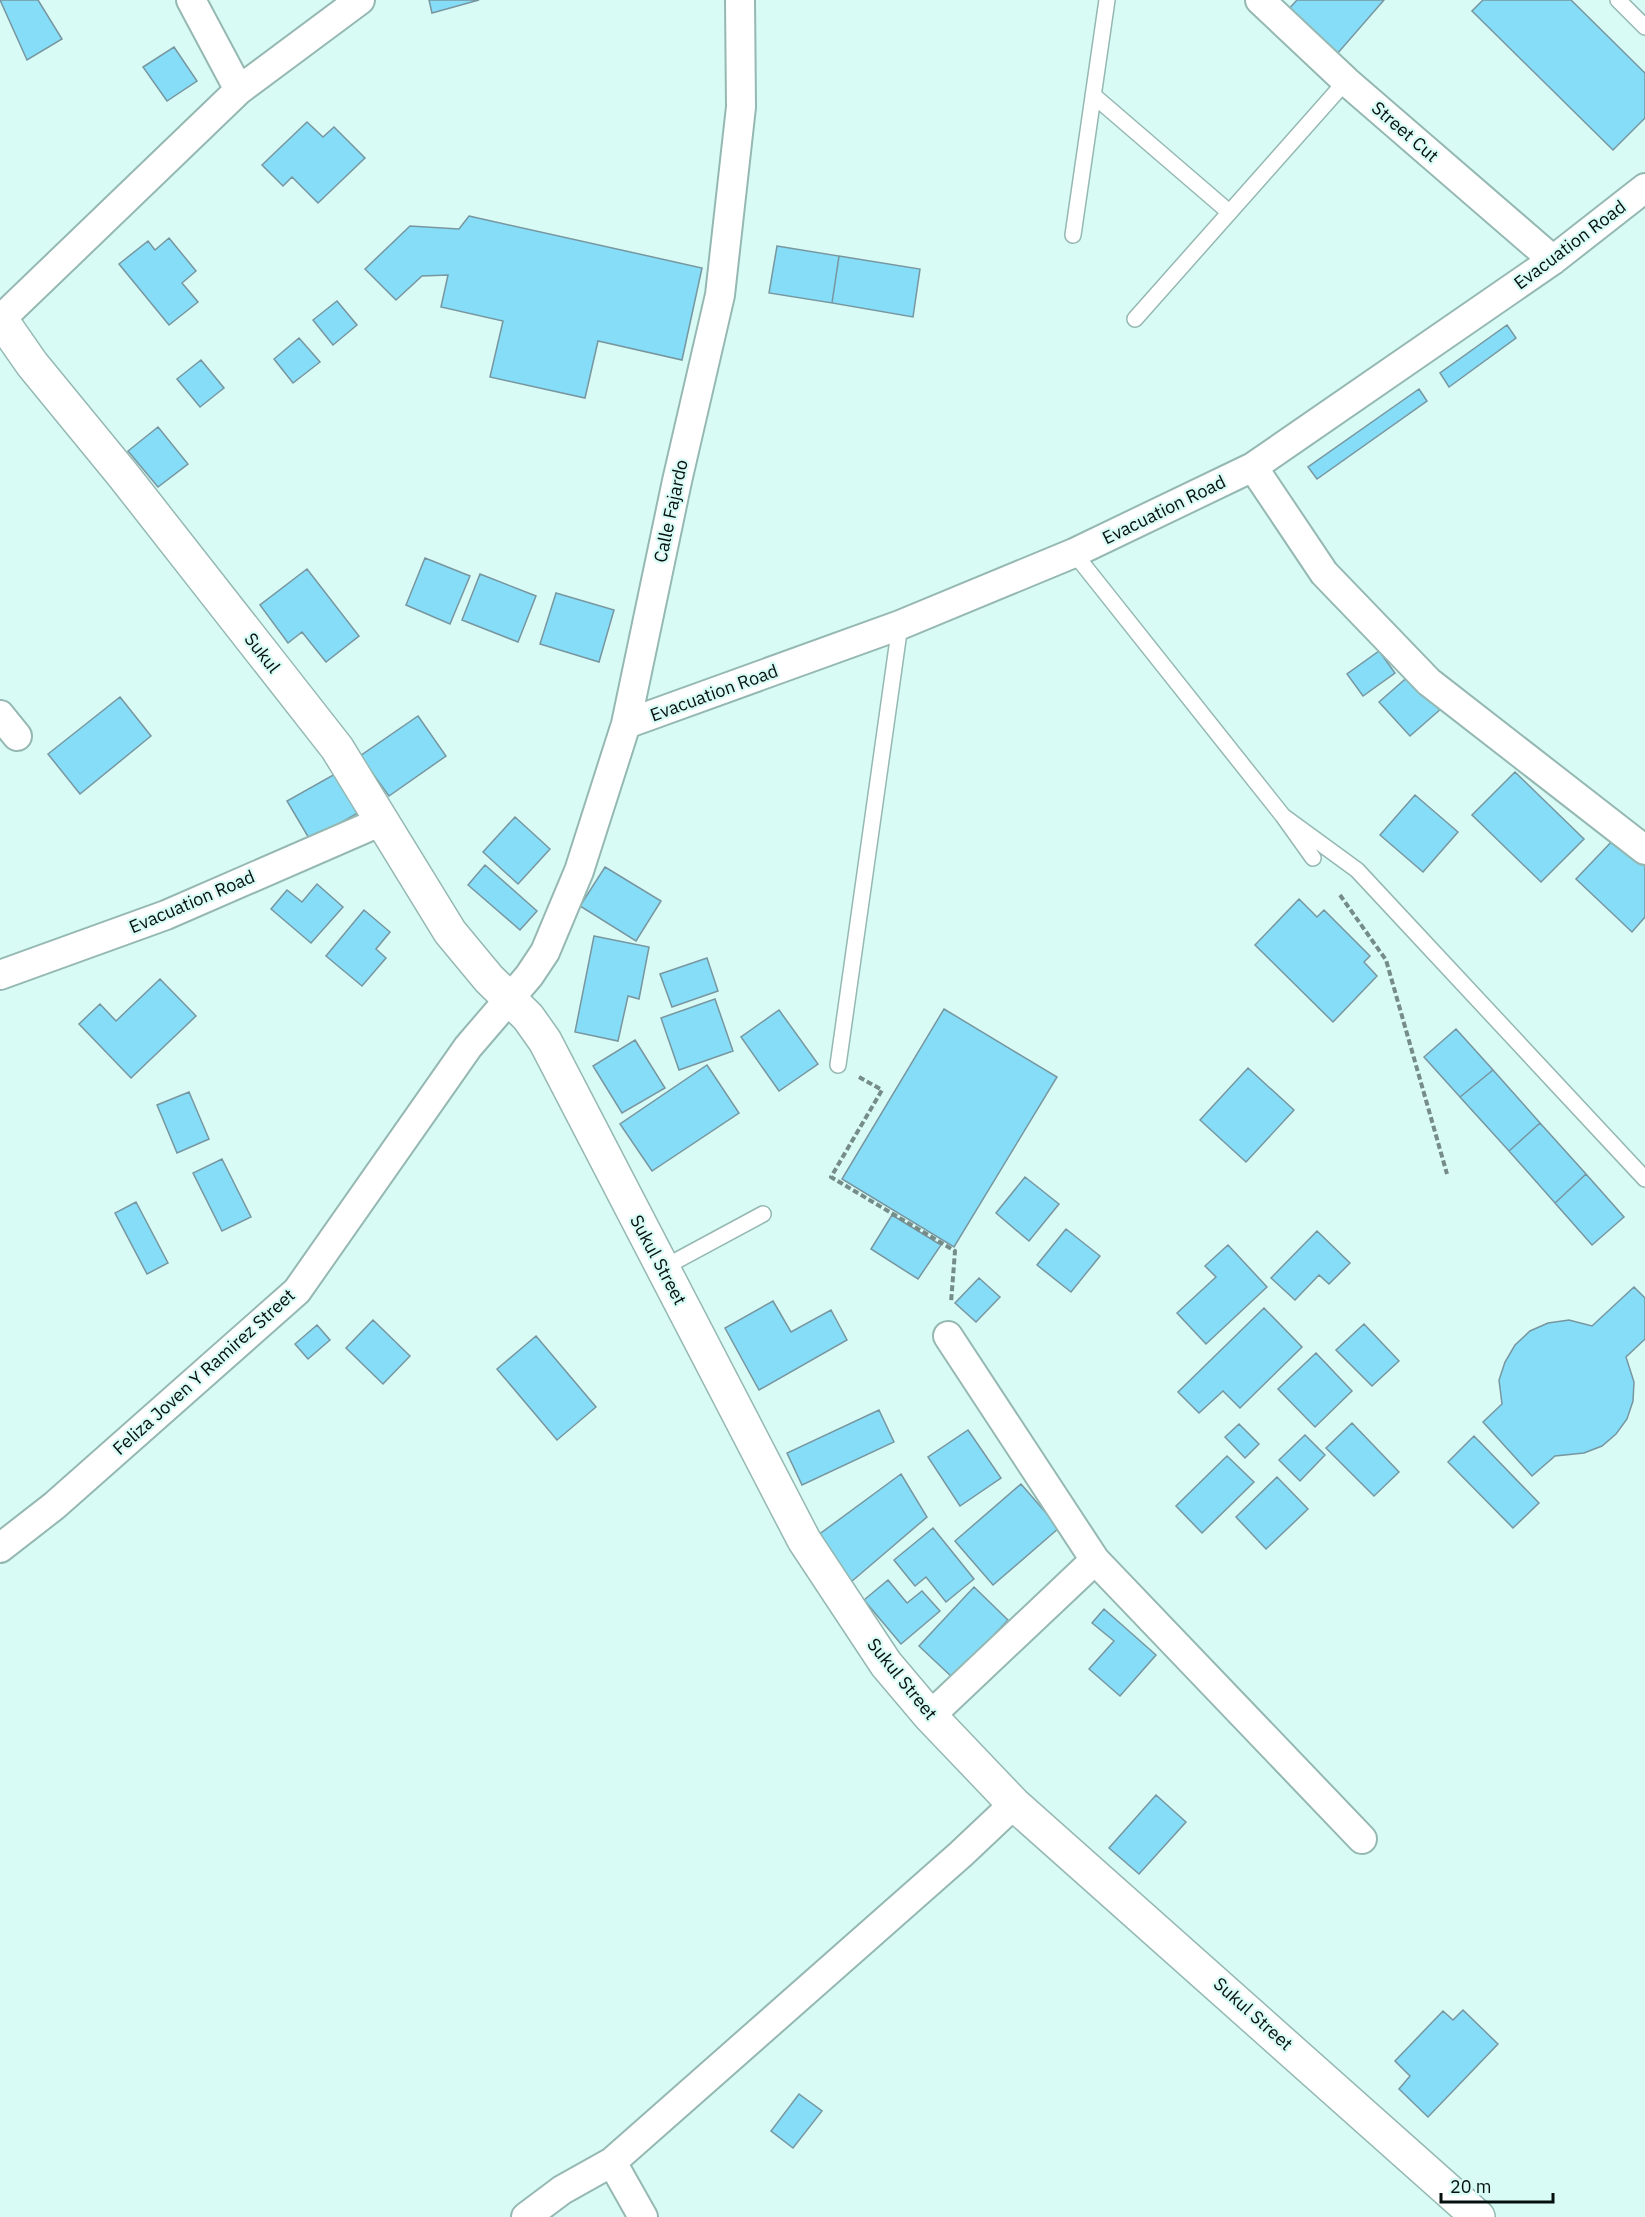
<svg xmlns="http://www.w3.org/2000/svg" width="1645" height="2217" viewBox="0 0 1645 2217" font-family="'IBM Plex Sans',sans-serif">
	<rect width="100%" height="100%" fill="#d8fbf5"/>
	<!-- building -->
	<path fill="#85ddf7" stroke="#7896a0" stroke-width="1.5" d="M0 0H38L62 39 27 60Z
		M429 0H479L432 13Z
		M1297 0H1384L1337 54 1287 11Z
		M1483 0H1571L1645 73V118L1613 150 1472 11Z
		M174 47 197 81 167 101 143 67Z
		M307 122 323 137 334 127 365 158 318 203 292 177 283 186 262 165Z
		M469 216 702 268 682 360 598 341 585 398 490 377 503 321 441 307 448 275 422 276 396 300 365 269 410 226 459 229Z
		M169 238 196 271 182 283 198 302 169 325 119 264 148 241 155 250Z
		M777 246 839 256 832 303 769 293Z
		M839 256 920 269 913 317 832 303Z
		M337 301 357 325 333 345 313 320Z
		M1507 325 1516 338 1449 387 1440 373Z
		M299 338 320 362 293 383 274 359Z
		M201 360 224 388 200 407 177 379Z
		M1419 389 1427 401 1317 479 1308 467Z
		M158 427 188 464 158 487 128 451Z
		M425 558 470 576 450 624 406 605Z
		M307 569 359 636 326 662 302 632 288 643 260 605Z
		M480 574 536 596 518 642 462 620Z
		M556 593 614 610 599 662 540 644Z
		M1379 651 1395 673 1363 696 1347 674Z
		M1411 674 1442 708 1410 736 1379 702Z
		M120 697 151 736 80 794 48 754Z
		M418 716 446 756 389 796 360 756Z
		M1515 772 1584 839 1541 882 1472 815Z
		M335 774 358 813 310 840 287 801Z
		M1415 795 1458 832 1423 872 1380 835Z
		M515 817 550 849 518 884 483 852Z
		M1615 838 1645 866V917L1632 932 1576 879Z
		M485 865 537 911 520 930 468 885Z
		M605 867 661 901 636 941 580 906Z
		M317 884 343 907 311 943 271 909 287 890 302 902Z
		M1299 899 1317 917 1324 910 1370 956 1364 962 1377 976 1333 1022 1255 945Z
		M364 910 390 932 376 949 386 958 362 986 326 956Z
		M594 936 649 947 639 999 628 996 618 1041 575 1032Z
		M707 958 718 991 672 1007 660 974Z
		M160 979 196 1016 131 1078 79 1024 100 1004 116 1021Z
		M715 999 733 1051 679 1070 661 1018Z
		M944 1009 1057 1077 954 1247 842 1179Z
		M779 1010 818 1064 779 1091 741 1037Z
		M1456 1029 1493 1070 1460 1097 1424 1057Z
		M635 1040 665 1088 622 1113 593 1066Z
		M707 1065 739 1113 652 1171 620 1124Z
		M1248 1068 1294 1110 1246 1162 1200 1120Z
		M1493 1070 1540 1123 1509 1151 1460 1097Z
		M189 1092 209 1139 177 1153 157 1105Z
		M1540 1123 1586 1174 1555 1203 1509 1151Z
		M222 1159 251 1217 222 1231 193 1173Z
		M1586 1174 1624 1217 1592 1245 1555 1203Z
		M1025 1177 1059 1204 1029 1241 996 1213Z
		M136 1202 168 1263 147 1274 115 1213Z
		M892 1215 941 1245 918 1279 871 1249Z
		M1066 1229 1100 1256 1071 1292 1037 1265Z
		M1317 1231 1350 1263 1329 1284 1319 1275 1295 1300 1271 1278Z
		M1228 1245 1267 1287 1206 1344 1177 1313 1216 1277 1205 1266Z
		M979 1278 1000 1297 976 1322 955 1303Z
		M1634 1287 1645 1298V1339L1626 1357 1634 1382 1633 1401 1627 1419 1616 1434 1602 1446 1584 1453 1555 1456 1532 1476 1483 1422 1502 1404 1499 1380 1505 1362 1515 1345 1530 1331 1548 1323 1569 1320 1592 1326Z
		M773 1301 791 1332 831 1310 847 1340 759 1390 725 1328Z
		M1264 1308 1302 1347 1240 1408 1223 1391 1199 1413 1178 1392Z
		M373 1320 410 1356 383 1384 346 1348Z
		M1364 1324 1399 1361 1372 1386 1336 1350Z
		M317 1325 330 1340 308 1359 295 1344Z
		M536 1336 596 1407 557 1440 497 1369Z
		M1316 1353 1352 1391 1315 1427 1278 1389Z
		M879 1410 894 1442 802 1485 787 1453Z
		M1352 1423 1399 1472 1374 1496 1326 1448Z
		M1239 1424 1259 1444 1245 1458 1225 1437Z
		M968 1430 1001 1478 960 1506 928 1457Z
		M1305 1435 1325 1455 1300 1481 1279 1460Z
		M1474 1436 1539 1503 1513 1528 1448 1462Z
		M1227 1456 1254 1482 1202 1533 1176 1506Z
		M901 1474 927 1517 844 1588 810 1541Z
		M1277 1477 1308 1509 1266 1549 1236 1517Z
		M1021 1484 1059 1528 993 1585 955 1541Z
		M933 1528 974 1579 946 1602 926 1577 915 1586 894 1560Z
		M888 1580 907 1603 922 1591 940 1611 901 1644 864 1600Z
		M974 1587 1008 1620 953 1678 919 1646Z
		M1104 1609 1156 1655 1120 1696 1089 1669 1114 1641 1092 1623Z
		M1156 1795 1186 1822 1139 1874 1109 1848Z
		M1463 2010 1498 2044 1428 2117 1399 2089 1410 2076 1395 2061 1443 2011 1453 2020Z
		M799 2094 822 2111 793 2148 771 2131Z"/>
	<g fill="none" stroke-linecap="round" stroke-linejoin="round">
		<!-- service casing -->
		<g stroke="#96b8b3" stroke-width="18">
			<path id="service" d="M1618 0 1645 27
				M1093 95 1229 212
				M1073 235 1107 0
				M1135 319 1346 81
				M1074 553 1283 816 1313 858
				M1283 816 1357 870 1645 1179
				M838 1065 900 625
				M661 1269 763 1214"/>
		</g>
		<!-- minor casing -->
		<g stroke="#96b8b3" stroke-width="32">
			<path id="minor" d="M191 0 239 90
				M1260 0 1346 81 1553 260
				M0 320 239 90 360 0
				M1253 467 1324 573 1429 682 1645 850
				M0 715 17 736
				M626 724 900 625 1074 553 1253 467 1553 260 1645 188
				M0 975 166 915 382 821
				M948 1336 1095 1560 1362 1839
				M0 1548 54 1506 297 1291 468 1047 529 976 545 952 579 871 626 724 677 481 720 295 741 107 740 0
				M930 1716 1095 1560
				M612 2162 643 2217
				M526 2217 562 2190 612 2162 961 1854 1014 1804"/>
		</g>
		<!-- tertiary casing -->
		<g stroke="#96b8b3" stroke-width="36">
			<path id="tertiary" d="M0 318 32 364 123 475 337 748 450 932 489 979 528 1017 545 1041 804 1540 886 1664 930 1716 1014 1804 1478 2217"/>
		</g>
		<!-- path -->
		<path stroke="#758c88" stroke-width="4" stroke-dasharray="6 3" stroke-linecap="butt" d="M1340 895 1386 960 1447 1174
			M859 1077 882 1090 831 1177 955 1251 951 1303"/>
		<!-- service -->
		<use href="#service" stroke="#fff" stroke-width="15"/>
		<!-- minor -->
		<use href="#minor" stroke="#fff" stroke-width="28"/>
		<!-- tertiary -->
		<use href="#tertiary" stroke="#fff" stroke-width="33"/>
	</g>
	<g text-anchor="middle" stroke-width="4.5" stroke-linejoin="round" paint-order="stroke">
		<!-- street labels -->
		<g font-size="18" fill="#05100e" stroke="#d8fbf5">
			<text transform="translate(1405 132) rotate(41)" y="6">Street Cut</text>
			<text transform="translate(1570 245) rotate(-37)" y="6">Evacuation Road</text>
			<text transform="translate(1164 510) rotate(-26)" y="6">Evacuation Road</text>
			<text transform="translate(671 511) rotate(-78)" y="6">Calle Fajardo</text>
			<text transform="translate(262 653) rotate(52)" y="6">Sukul</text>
			<text transform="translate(714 693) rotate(-20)" y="6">Evacuation Road</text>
			<text transform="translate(192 902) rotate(-23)" y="6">Evacuation Road</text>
			<text transform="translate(658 1260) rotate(62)" y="6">Sukul Street</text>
			<text transform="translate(204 1372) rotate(-42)" y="6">Feliza Joven Y Ramirez Street</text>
			<text transform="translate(902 1679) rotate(51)" y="6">Sukul Street</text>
			<text transform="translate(1253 2014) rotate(42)" y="6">Sukul Street</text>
		</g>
	</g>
	<!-- scale -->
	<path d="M1441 2193v9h112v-9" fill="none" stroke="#05100e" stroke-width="3"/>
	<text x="1450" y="2193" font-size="18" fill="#05100e" stroke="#d8fbf5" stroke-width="4.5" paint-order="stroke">20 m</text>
</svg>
